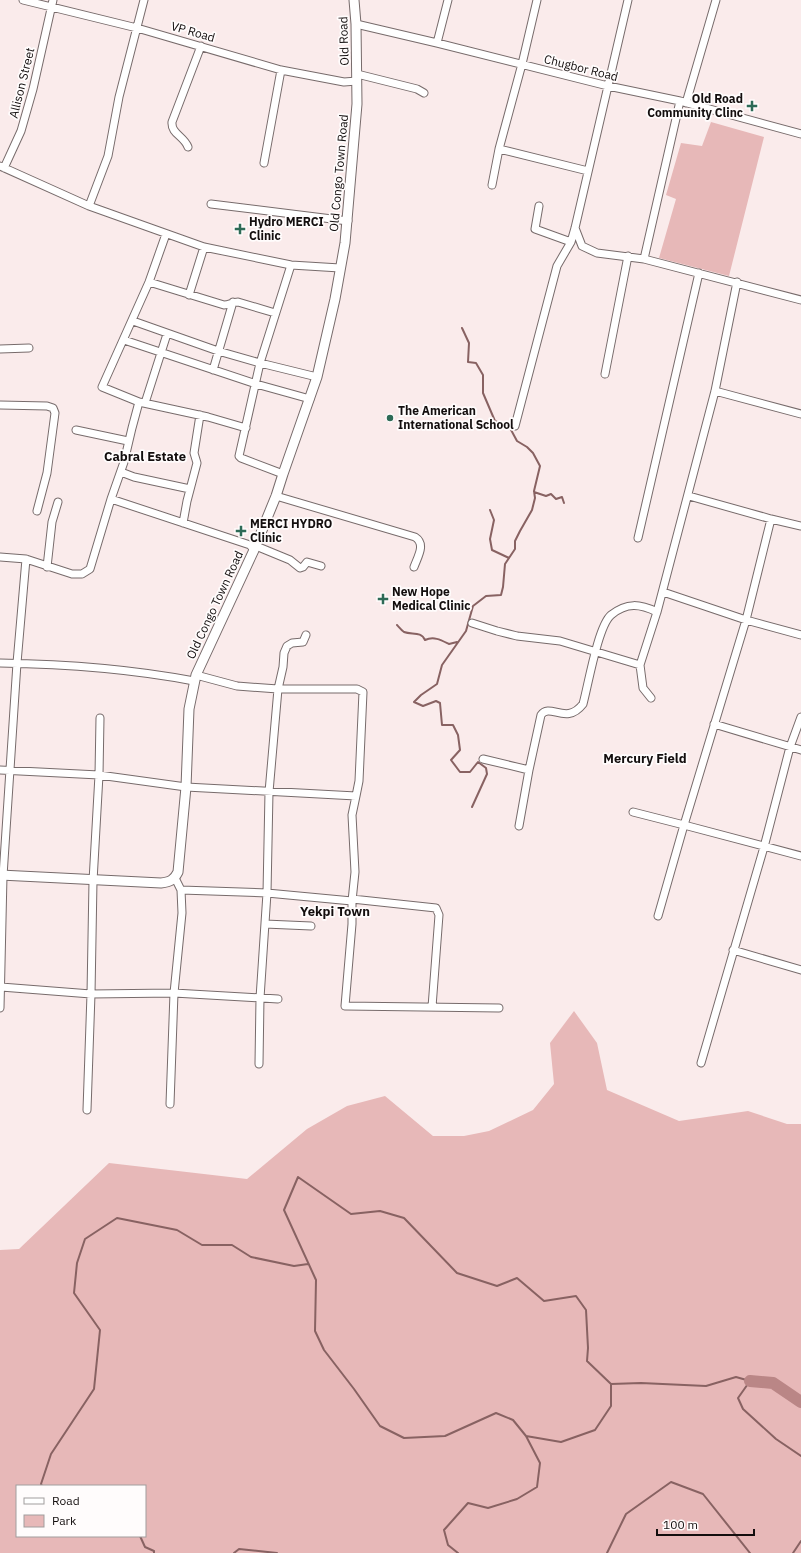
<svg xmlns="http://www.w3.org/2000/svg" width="801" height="1553" viewBox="0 0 801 1553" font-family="'IBM Plex Sans',sans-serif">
	<rect width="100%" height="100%" fill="#faebeb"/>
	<!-- green -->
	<path fill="#e7b8b8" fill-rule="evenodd" d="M711 122 764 137 729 276 659 258 676 199 666 195 681 143 702 146Z
		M574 1011 597 1043 607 1090 679 1121 748 1111 787 1124H801V1553H0V1250L19 1249 109 1163 247 1179 307 1129 347 1106 385 1096 433 1136H464L489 1131 533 1110 554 1084 550 1043ZM17 1486H145V1536H17Z"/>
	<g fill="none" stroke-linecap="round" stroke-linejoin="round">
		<!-- stream -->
		<path stroke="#886262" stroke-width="2" d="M462 328 469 343 468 362 476 363 483 375V393L495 421 510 428 517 441 527 447 533 453 540 466 534 491 535 498 532 510 520 531 515 541V549L505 564 503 587 501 595 486 596 473 606 466 631 442 665 437 684 421 695 414 702 423 706 436 701 440 703 442 725H453L458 735 460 750 451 760 460 772H470L478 762 486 768 487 774 472 807
			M534 492 546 496 551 494 556 499 562 497 564 503
			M490 510 494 520 490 539 492 550 509 558
			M397 625C399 627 401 630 404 632 412 635 421 631 425 640 434 636 441 640 449 644L457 642
			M526 1436 561 1442 595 1430 611 1406V1384
			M42 1486 41 1484 51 1454 94 1389 100 1330 74 1293 77 1263 85 1239 117 1218 177 1230 202 1245H232L251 1257 294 1266 308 1264
			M140 1536 145 1547 154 1551V1553
			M234 1553 239 1549 277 1553
			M458 1553 448 1545 444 1530 468 1503 488 1508 517 1499 537 1487 540 1463 526 1436 513 1420 496 1413 445 1436 404 1438 380 1426 354 1389 324 1350 315 1331 316 1280 284 1210 298 1177 351 1214 380 1211 404 1218 457 1273 497 1286 517 1278 544 1301 576 1296 586 1310 588 1348 587 1361 611 1384 641 1383 706 1386 736 1377 750 1381 738 1398 743 1409 776 1439 801 1456
			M607 1553 626 1514 671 1482 703 1494 750 1553
			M793 1553 801 1541"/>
		<!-- river -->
		<path stroke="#ba8686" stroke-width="12" d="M750 1381 773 1383 801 1402"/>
		<!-- minor casing -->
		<g stroke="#776b6b" stroke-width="9">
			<path id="minor" d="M23 0 137 28 281 70 344 82 357 81
				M356 24 437 43 608 86 680 101 801 134
				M437 43 448 0
				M357 74 417 89 424 93
				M686 103 716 0
				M188 147C184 136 171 134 172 122L201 46
				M499 149 522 64 537 0
				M264 163 281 70
				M0 166 89 206 204 247 291 265 340 268
				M4 168 21 131 33 89 53 0
				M492 185 499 149 588 171
				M211 204 348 221
				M89 206 108 156 119 97 144 0
				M539 206 535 229 571 242
				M575 228 582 246 597 253 644 259 801 300
				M166 234 149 282 102 387 139 402 208 417 246 428
				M644 259 680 101
				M149 282 224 305C229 305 233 302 238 302L275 313
				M189 295 204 247
				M133 321 218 351 260 363 317 377
				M124 340 256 384 310 399
				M0 349 29 348
				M213 370 233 302
				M605 374 628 256
				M715 391 801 414
				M145 403 167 334
				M0 405 47 406 53 408 55 413 47 473 37 511
				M515 426 557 266 571 242 575 228 628 0
				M76 430 128 441
				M121 472 134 477 190 489
				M283 474 241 458 239 456 260 363 291 265
				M276 496 415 537C426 544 418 556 414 567
				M689 496 771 519 801 526
				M111 499 124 462 132 428 139 402
				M183 523 187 501 197 463 194 453 200 415
				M638 538 699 273
				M256 546 290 560 300 568 303 567 307 562 321 566
				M0 557 26 559 72 574H82L90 569 111 499 250 545 254 550
				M47 567 52 522 58 502
				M663 592 746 620 801 635
				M472 623 497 631 517 636 560 641 640 665
				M0 663C65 664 131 669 194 681
				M651 698 643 688 640 665 657 612
				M714 724 801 750
				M483 759 529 770
				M0 770 99 775 186 787 356 796 359 781 363 692 357 689H278L237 686 196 675
				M356 796 352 815 355 872 352 901V924L345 1006 499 1008
				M633 812 684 825 746 620 771 519
				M519 826 529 770 541 715C550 702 566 726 583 704 588 686 598 626 611 615 627 602 640 604 657 612L715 391 737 282
				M181 890 267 893 352 901
				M352 899 436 908 439 915 432 1007
				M658 916 684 825 801 856
				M265 924 311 926
				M733 950 801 970
				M1 987 91 994 174 993 278 999
				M0 1008 3 876 17 663 26 559
				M701 1063 764 847 790 747 801 717
				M259 1064 260 998 267 893 269 792 278 689 283 667 284 653 287 646 292 643 303 642 306 635
				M170 1104 174 993 182 913 181 890 175 878
				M87 1110 91 994 93 881 99 775 100 718"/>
		</g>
		<!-- tertiary casing -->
		<g stroke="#776b6b" stroke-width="11">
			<path id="tertiary" d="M0 875 161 883C170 882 174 880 178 872L186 787 189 709 196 675 254 550 276 496 283 474 317 377 335 299 345 243 357 104 356 24 354 0"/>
		</g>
		<!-- minor -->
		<use href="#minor" stroke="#fff" stroke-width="7"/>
		<!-- tertiary -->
		<use href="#tertiary" stroke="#fff" stroke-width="9"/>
	</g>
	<!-- markers -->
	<g fill="#2d6a56" stroke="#fffcfc" stroke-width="1.5">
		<path d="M750 100h4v4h4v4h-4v4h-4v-4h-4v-4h4z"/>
		<path d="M238 223h4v4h4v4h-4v4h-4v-4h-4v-4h4z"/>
		<circle cx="390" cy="418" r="4"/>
		<path d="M239 525h4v4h4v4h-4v4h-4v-4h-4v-4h4z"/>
		<path d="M381 593h4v4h4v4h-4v4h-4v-4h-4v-4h4z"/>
	</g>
	<g text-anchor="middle" stroke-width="3.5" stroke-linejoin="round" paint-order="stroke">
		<!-- street labels -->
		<g font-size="12" fill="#130e0e" stroke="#fffcfc">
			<text transform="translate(193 32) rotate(16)" y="4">VP Road</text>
			<text transform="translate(344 41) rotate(-92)" y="4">Old Road</text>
			<text transform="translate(581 68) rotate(14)" y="4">Chugbor Road</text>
			<text transform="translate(22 83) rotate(-76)" y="4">Allison Street</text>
			<text transform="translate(339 173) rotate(-85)" y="4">Old Congo Town Road</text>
			<text transform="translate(215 605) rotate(-65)" y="4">Old Congo Town Road</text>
		</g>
		<!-- poi labels -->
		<g font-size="12" font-weight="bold" fill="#130e0e" stroke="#fffcfc" text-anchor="start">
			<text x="743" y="103" text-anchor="end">Old Road<tspan x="743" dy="14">Community Clinc</tspan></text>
			<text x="249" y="226">Hydro MERCI<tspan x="249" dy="14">Clinic</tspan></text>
			<text x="398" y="415">The American<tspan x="398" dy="14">International School</tspan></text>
			<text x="250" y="528">MERCI HYDRO<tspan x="250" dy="14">Clinic</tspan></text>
			<text x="392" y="596">New Hope<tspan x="392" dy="14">Medical Clinic</tspan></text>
		</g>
		<!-- neighbourhood labels -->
		<g font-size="13" font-weight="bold" fill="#130e0e" stroke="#fffcfc">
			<text x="145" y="461">Cabral Estate</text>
			<text x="645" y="763">Mercury Field</text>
			<text x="335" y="916">Yekpi Town</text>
		</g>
	</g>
	<!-- legend -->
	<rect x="16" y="1485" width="130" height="52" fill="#fffcfc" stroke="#a19d9d"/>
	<rect x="24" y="1498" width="20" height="6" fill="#ffffff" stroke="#a19d9d"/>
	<text x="52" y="1505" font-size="12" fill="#130e0e">Road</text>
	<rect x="24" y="1515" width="20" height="12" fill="#e7b8b8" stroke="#a19d9d"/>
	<text x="52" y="1525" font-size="12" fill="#130e0e">Park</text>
	<!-- scale -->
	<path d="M657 1529v6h97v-6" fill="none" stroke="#130e0e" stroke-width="2"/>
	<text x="663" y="1529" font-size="12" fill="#130e0e" stroke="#fffcfc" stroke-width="3" paint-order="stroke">100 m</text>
</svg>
